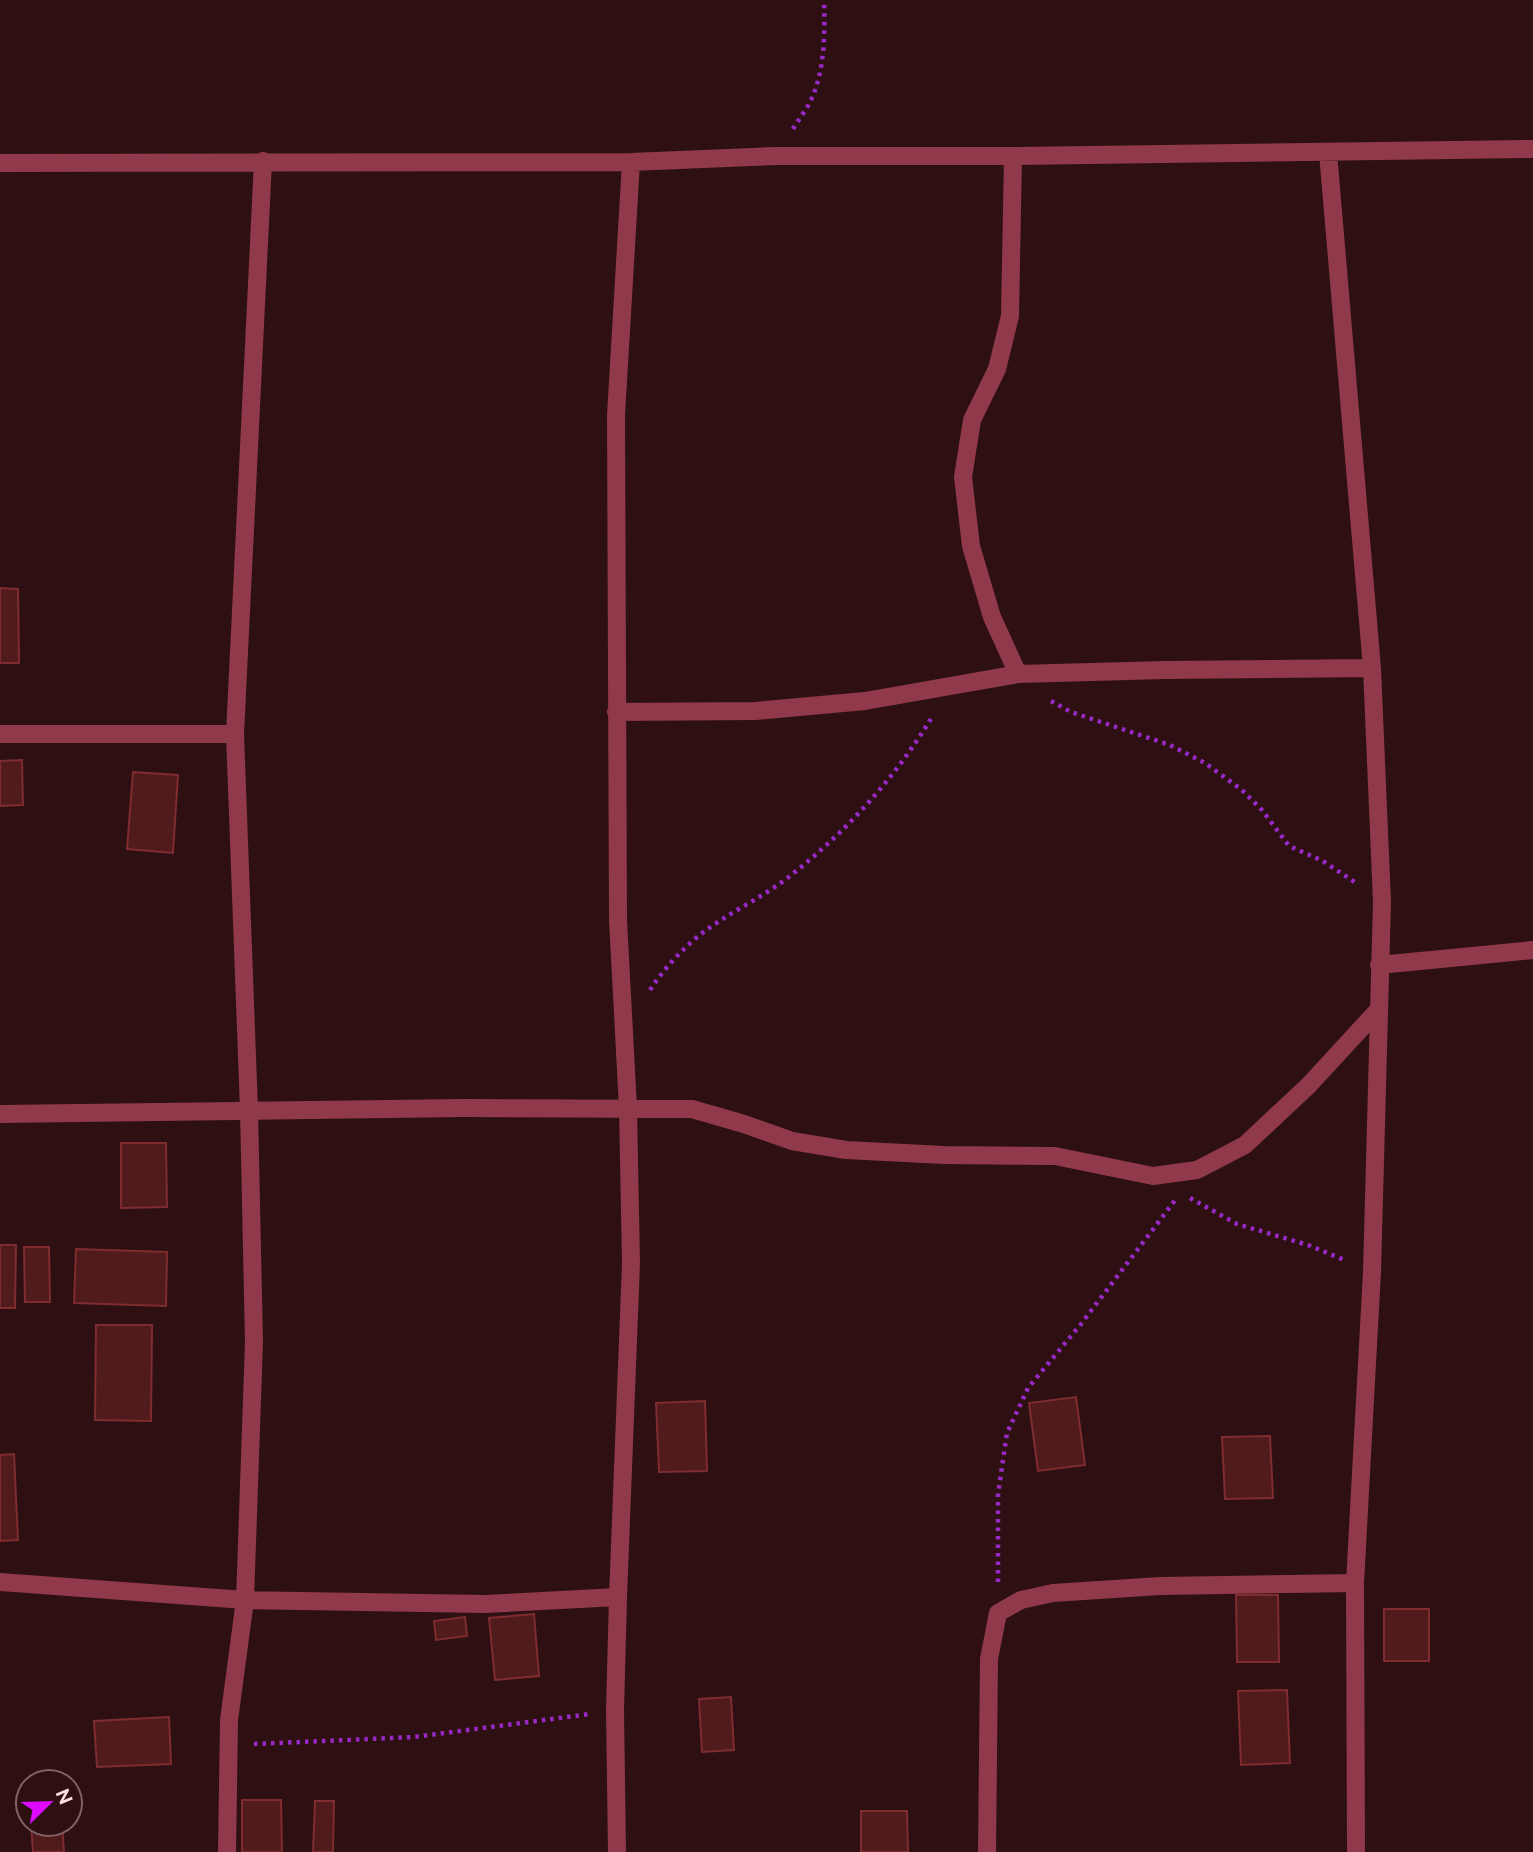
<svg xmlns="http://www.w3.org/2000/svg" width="1533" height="1852" viewBox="0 0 1533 1852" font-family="Raleway,sans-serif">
	<rect width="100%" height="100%" fill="#2e1012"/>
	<!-- building -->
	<path fill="#511b1d" stroke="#7e2c2f" stroke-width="2" d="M0 588 18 589 19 663H0Z
		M22 760 23 805 0 806V761Z
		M133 772 178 775 173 853 127 849Z
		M121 1143H166L167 1207 121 1208Z
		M0 1245H16L15 1308H0Z
		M24 1247H49L50 1302H25Z
		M76 1249 167 1252 166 1306 74 1303Z
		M96 1325H152L151 1421 95 1420Z
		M1076 1397 1085 1465 1038 1471 1029 1403Z
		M705 1401 707 1471 659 1472 656 1403Z
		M1270 1436 1273 1498 1225 1499 1222 1437Z
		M14 1454 18 1540 0 1541V1455Z
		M1236 1595H1278L1279 1662H1237Z
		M1384 1609H1429V1661H1384Z
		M534 1614 539 1676 495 1680 489 1618Z
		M465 1617 467 1636 436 1640 434 1621Z
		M1287 1690 1290 1763 1241 1765 1238 1691Z
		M731 1697 734 1750 702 1752 699 1699Z
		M169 1717 171 1764 97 1767 94 1721Z
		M242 1800H281L282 1852H242Z
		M315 1801H334L333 1852H313Z
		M861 1811H907L908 1852H861Z
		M31 1824H62L64 1852H33Z"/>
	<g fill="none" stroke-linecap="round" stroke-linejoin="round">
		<!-- path -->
		<path stroke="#9829c7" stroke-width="4.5" stroke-dasharray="3.5 5" stroke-linecap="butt" d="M793 129C799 119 806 110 811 100 825 70 825 33 824 0
			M1051 701 1071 712 1170 745 1205 763 1242 790 1262 810 1289 846 1323 861 1356 883
			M650 990C663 970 678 954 696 938 725 914 761 899 790 876 847 831 895 778 932 717
			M1190 1198 1237 1224 1308 1245 1347 1261
			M998 1582V1494L1007 1433 1028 1388 1081 1324 1176 1199
			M254 1744 414 1737 590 1714"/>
		<!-- minor -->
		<path stroke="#90394a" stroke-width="18" d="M1328 153 1372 668 1382 902 1372 1272 1355 1583 1356 1852
			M1013 156 1010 316 997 369 972 420 963 477 971 546 992 617 1018 674
			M0 163 631 162 776 156H1013L1533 149
			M616 712 755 711 865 701 1018 674 1165 670 1372 668
			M0 734H235
			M1379 965 1533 950
			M0 1114 463 1108 692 1109 744 1124 792 1141 846 1150 944 1155 1055 1156 1153 1176 1197 1170 1245 1145 1309 1085 1379 1009
			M0 1582 245 1600 485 1604 618 1597
			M227 1852 229 1720 245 1600 254 1342 249 1110 235 734 263 161
			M617 1852 615 1710 618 1597 631 1263 628 1108 618 920 616 415 631 162
			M987 1852 989 1659 998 1613 1021 1600 1053 1593 1160 1586 1355 1583"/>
	</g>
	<!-- north arrow -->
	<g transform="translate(49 1803) rotate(67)"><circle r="33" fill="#2e1012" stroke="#826265" stroke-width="2"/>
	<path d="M0-5L12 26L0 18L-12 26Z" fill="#dd0aff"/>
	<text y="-10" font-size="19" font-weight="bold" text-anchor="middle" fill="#ffdee2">N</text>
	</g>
</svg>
